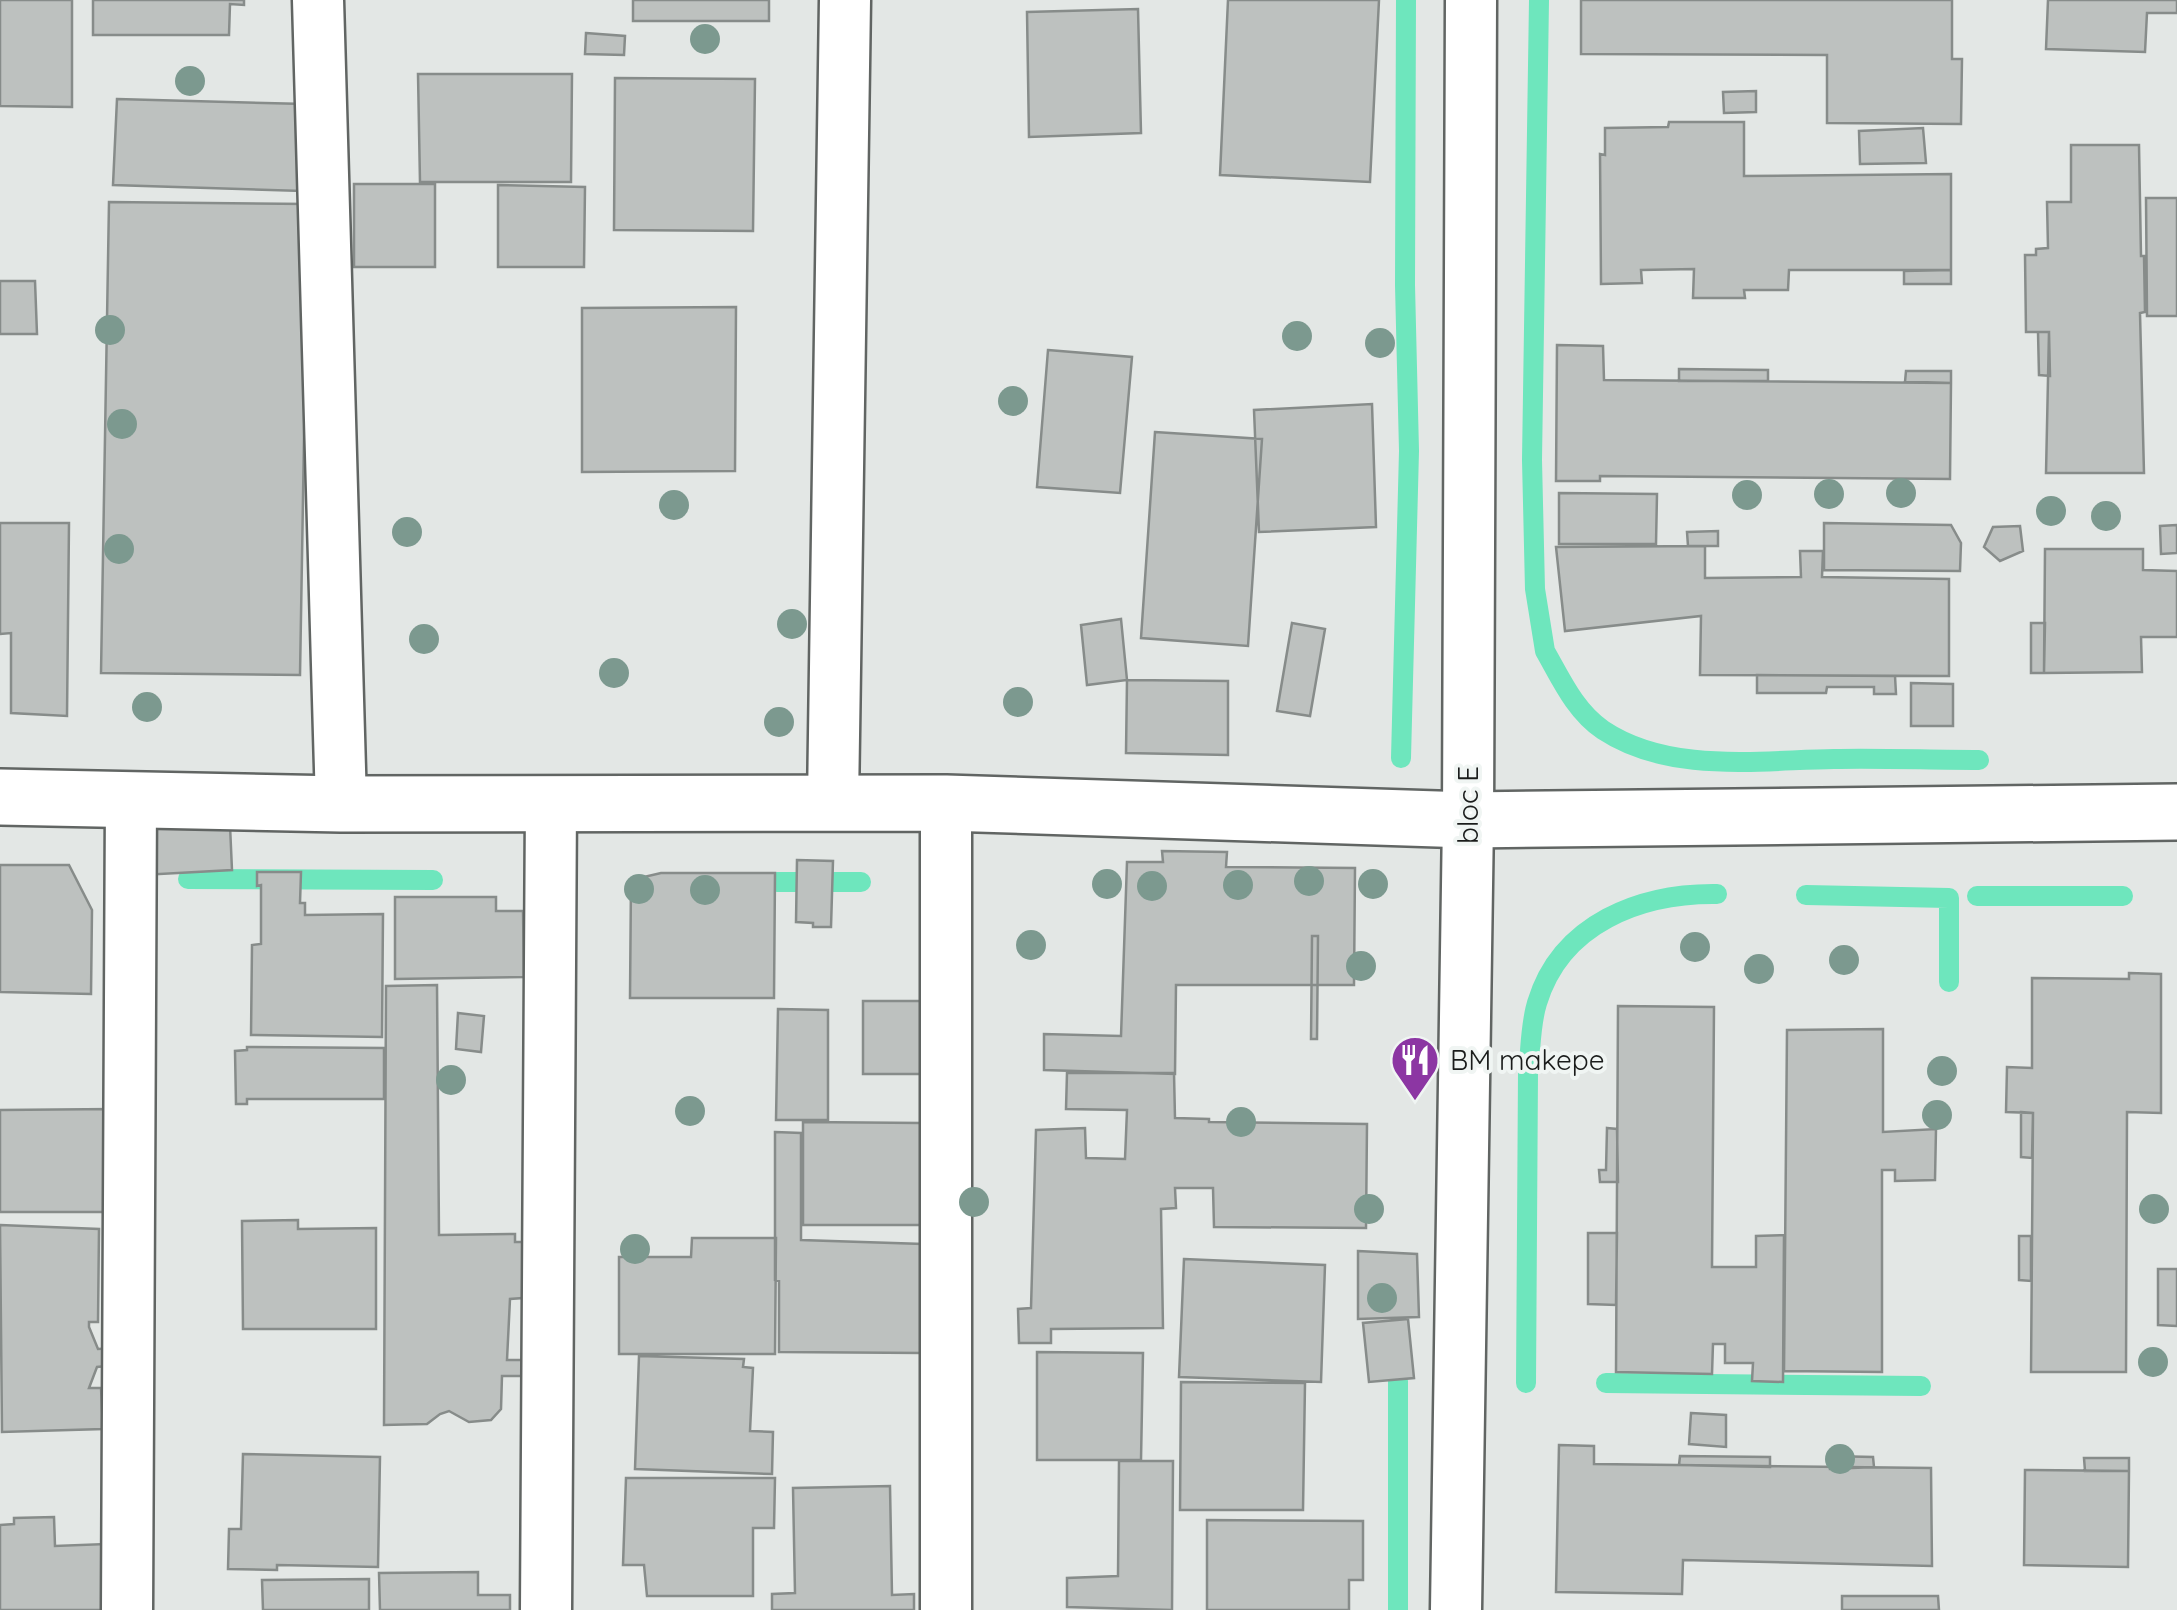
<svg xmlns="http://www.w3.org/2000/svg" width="2177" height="1610" viewBox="0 0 2177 1610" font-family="Quicksand,sans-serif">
	<rect width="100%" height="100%" fill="#e3e7e5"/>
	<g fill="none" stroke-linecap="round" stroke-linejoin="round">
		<!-- stream -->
		<path stroke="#6ee6bd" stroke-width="20" d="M1539 0 1532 460 1535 589 1545 651C1561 679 1575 711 1603 730 1669 774 1759 760 1834 759 1882 758 1930 760 1979 760
			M1401 758 1409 451 1405 285 1406 0
			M188 879 433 880
			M777 882H861
			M1806 895 1949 898V982
			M1977 896H2123
			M1526 1383 1528 1073C1531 1049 1530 1026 1537 1003 1561 923 1641 893 1717 894
			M1606 1383 1921 1386
			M1398 1610V1381"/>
	</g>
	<!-- building -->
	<path fill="#bdc1bf" stroke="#878c8a" stroke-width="2.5" d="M0 0H72V107L0 106Z
		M93 0H244V5L230 4 229 35H93Z
		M633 0H769V21H633Z
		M1228 0H1379L1370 182 1220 175Z
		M1581 0H1952V59H1962L1961 124 1827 123V55L1581 54Z
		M2048 0H2177V13H2147L2145 52 2046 49Z
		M1138 9 1141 133 1029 137 1027 12Z
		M586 33 625 36 624 55 585 54Z
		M418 74H572L571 182H420Z
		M615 78 755 79 753 231 614 230Z
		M1756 91V112L1724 113 1723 92Z
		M117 99 305 104 302 191 113 185Z
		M1669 122H1744V176L1951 174V270H1789L1788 290H1744L1745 298H1693L1694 269 1641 270 1642 283 1601 284 1600 154 1605 155V128L1668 127Z
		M1923 128 1926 163 1860 164 1859 131Z
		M2071 145H2139L2141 256H2144L2145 312 2140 313 2144 473H2046L2049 332H2026L2025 255H2036V249L2048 248 2047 202H2071Z
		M354 184H435V267H354Z
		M498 185 585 187 584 267H498Z
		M2146 198H2177V316H2147Z
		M109 202 308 204 300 675 101 673Z
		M1951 270V284H1904V271Z
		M0 281H35L37 334H0Z
		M736 307 735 471 582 472V308Z
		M2038 332H2049L2050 376 2039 375Z
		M1557 345 1603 346 1604 380 1951 383 1950 479 1600 476V481H1556Z
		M1048 350 1132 357 1120 493 1037 487Z
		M1679 369 1768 370V381H1679Z
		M1906 371H1951V383L1905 382Z
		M1372 404 1376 527 1259 532 1254 410Z
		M1155 432 1262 439 1248 646 1141 638Z
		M1559 493 1657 494 1656 544H1559Z
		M0 523H69L67 716 11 713V633L0 634Z
		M1824 523 1951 525 1961 543 1960 571 1824 570Z
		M2177 525V553L2161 554 2160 526Z
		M2020 526 2023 551 2000 561 1984 547 1993 527Z
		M1718 531V546H1688L1687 532Z
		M1705 546V578L1801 577 1800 551H1823L1822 577 1949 579V676L1700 675 1701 616 1565 631 1556 547Z
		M2045 549H2143V570L2177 571V637H2141L2142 672 2044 673Z
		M1121 619 1127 680 1087 685 1081 625Z
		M1292 623 1325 629 1310 716 1277 711Z
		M2031 623H2045L2044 673H2031Z
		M1757 675 1895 676 1896 694H1874V687H1827L1826 693H1757Z
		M1127 680 1228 681V755L1126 753Z
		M1911 683 1953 684V726H1911Z
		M229 803 232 870 142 875 140 807Z
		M1162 851 1227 852 1226 867 1355 868 1354 985H1176L1175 1074 1044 1070V1034L1121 1036 1127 862H1163Z
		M797 860 833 861 831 927H813V923L796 922Z
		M0 865H69L92 910 91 994 0 992Z
		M257 872H301L300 903H305V915L383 914 382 1037 251 1035 252 945 261 944V885L257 886Z
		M661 873H775L774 998H630L631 880Z
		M395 897H496V911H523L524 977 395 979Z
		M1312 936H1318L1317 1039H1311Z
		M2129 973 2161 974V1113L2127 1112 2126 1372H2031L2033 1113 2006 1112 2007 1067 2032 1068V978L2129 979Z
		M437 985 439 1235 515 1234V1242H538L537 1297 510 1299 507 1360H528L529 1376H502L501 1409 491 1420 469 1422 449 1411 440 1414 427 1424 384 1425 386 986Z
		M863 1001H935V1074H863Z
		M1618 1006 1714 1007 1712 1267H1756V1236L1784 1235 1783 1382 1752 1381 1753 1363H1725V1344H1713L1712 1374 1616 1372Z
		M778 1009 828 1010V1120H776Z
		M458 1013 484 1016 481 1052 456 1049Z
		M1883 1029V1132L1936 1129 1935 1180 1895 1181V1170H1882V1372L1784 1371 1787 1030Z
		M247 1047 384 1048V1099H247V1104H236L235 1051 247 1050Z
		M1067 1073H1174L1175 1118 1209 1119V1122L1367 1124 1366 1228 1214 1227 1213 1188H1175L1176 1208 1161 1209 1163 1328 1051 1329V1343H1019L1018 1309 1031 1308 1036 1130 1085 1128 1086 1158 1125 1159 1127 1110 1066 1109Z
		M113 1109 112 1212H0V1110Z
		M2021 1112 2033 1113 2032 1158 2021 1157Z
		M803 1122 922 1123 923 1225H803Z
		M1607 1128 1617 1129 1618 1182H1600L1599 1170H1606Z
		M775 1132 801 1133V1240L923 1244 922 1353 779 1352V1281L775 1280Z
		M298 1220V1229L376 1228V1329H243L242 1221Z
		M0 1225 99 1229 98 1322H89V1327L98 1349 116 1348 118 1365 97 1367 89 1388H101L103 1429 2 1432Z
		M1588 1233H1617L1616 1305 1588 1304Z
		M2019 1236H2031V1281L2019 1280Z
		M692 1238H776L775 1354H619V1257H691Z
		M1358 1251 1417 1254 1419 1317 1358 1319Z
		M1184 1259 1325 1265 1321 1382 1179 1377Z
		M2158 1269H2177V1326L2158 1325Z
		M1408 1319 1414 1378 1369 1382 1363 1323Z
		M1037 1352 1143 1353 1141 1460H1037Z
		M639 1356 744 1359 743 1367 753 1368 750 1431 773 1432 772 1474 635 1469Z
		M1181 1382 1305 1383 1303 1510H1180Z
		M1691 1413 1726 1415V1447L1689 1444Z
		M1559 1445 1594 1446V1464L1931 1468 1932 1566 1683 1560 1682 1594 1556 1592Z
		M243 1454 380 1457 378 1567 277 1565V1570L228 1569 229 1529H241Z
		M1680 1456 1770 1457V1467L1679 1465Z
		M1830 1456 1873 1457 1874 1467 1830 1469Z
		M2084 1458H2129V1471H2085Z
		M1119 1461H1173L1172 1610 1067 1607V1578L1118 1576Z
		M2025 1470 2129 1471 2128 1567 2024 1565Z
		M626 1478H775L774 1528H753V1596H647L644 1565H623Z
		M890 1486 892 1595 914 1594V1610H772V1594L795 1593 793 1488Z
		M54 1517 55 1546 106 1544V1610H0V1525L14 1524V1518Z
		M1207 1520 1363 1521V1580H1349V1610H1207Z
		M478 1572V1595H510V1610H380L379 1573Z
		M369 1579V1610H263L262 1580Z
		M1842 1596H1938L1939 1610H1842Z"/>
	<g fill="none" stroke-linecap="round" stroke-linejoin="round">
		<!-- minor casing -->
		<g stroke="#616563" stroke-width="55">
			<path id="minor" d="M318 0 341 804
				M833 802 845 0
				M127 1610 131 798
				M546 1610 551 802
				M946 1610V803
				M1456 1610 1468 820 1471 0"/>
		</g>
		<!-- tertiary casing -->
		<g stroke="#616563" stroke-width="60">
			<path id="tertiary" d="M0 797 341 804 946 803 1468 820 2177 812"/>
		</g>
		<!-- minor -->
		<use href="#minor" stroke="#fff" stroke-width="50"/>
		<!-- tertiary -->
		<use href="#tertiary" stroke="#fff" stroke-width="55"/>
	</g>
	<!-- trees -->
	<g fill="#7c998f">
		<circle cx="705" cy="39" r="15"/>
		<circle cx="190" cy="81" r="15"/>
		<circle cx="110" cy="330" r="15"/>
		<circle cx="1297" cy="336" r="15"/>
		<circle cx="1380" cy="343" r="15"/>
		<circle cx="1013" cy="401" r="15"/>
		<circle cx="122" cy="424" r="15"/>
		<circle cx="1901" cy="493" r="15"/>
		<circle cx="1829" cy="494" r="15"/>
		<circle cx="1747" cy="495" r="15"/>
		<circle cx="674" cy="505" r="15"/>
		<circle cx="2051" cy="511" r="15"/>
		<circle cx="2106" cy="516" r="15"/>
		<circle cx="407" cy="532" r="15"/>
		<circle cx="119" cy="549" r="15"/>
		<circle cx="792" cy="624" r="15"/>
		<circle cx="424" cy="639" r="15"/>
		<circle cx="614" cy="673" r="15"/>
		<circle cx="1018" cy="702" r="15"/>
		<circle cx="147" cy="707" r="15"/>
		<circle cx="779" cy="722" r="15"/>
		<circle cx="1309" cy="881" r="15"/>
		<circle cx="1107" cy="884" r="15"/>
		<circle cx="1373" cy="884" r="15"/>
		<circle cx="1238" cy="885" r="15"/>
		<circle cx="1152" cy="886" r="15"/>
		<circle cx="639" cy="889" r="15"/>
		<circle cx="705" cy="890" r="15"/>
		<circle cx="1031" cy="945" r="15"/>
		<circle cx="1695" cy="947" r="15"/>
		<circle cx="1844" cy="960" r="15"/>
		<circle cx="1361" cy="966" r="15"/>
		<circle cx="1759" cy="969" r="15"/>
		<circle cx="1942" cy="1071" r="15"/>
		<circle cx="451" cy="1080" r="15"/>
		<circle cx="690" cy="1111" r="15"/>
		<circle cx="1937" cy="1115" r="15"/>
		<circle cx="1241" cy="1122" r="15"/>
		<circle cx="974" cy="1202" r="15"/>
		<circle cx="1369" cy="1209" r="15"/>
		<circle cx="2154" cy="1209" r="15"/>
		<circle cx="635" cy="1249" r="15"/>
		<circle cx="1382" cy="1298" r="15"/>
		<circle cx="2153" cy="1362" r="15"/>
		<circle cx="1840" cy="1459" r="15"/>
	</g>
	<!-- icons -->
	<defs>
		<g id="restaurant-pin" transform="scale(2.5)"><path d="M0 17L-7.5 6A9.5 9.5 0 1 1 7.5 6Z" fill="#8c36a3" stroke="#f0f5f3"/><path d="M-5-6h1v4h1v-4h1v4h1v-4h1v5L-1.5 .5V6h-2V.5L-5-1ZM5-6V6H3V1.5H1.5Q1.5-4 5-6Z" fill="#fff"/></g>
	</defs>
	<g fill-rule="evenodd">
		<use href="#restaurant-pin" x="1415" y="1060"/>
	</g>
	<g text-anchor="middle" stroke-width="8" stroke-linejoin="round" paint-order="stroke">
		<!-- street labels -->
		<g font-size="28" fill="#1a1c1b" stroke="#f0f5f3">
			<text transform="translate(1468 805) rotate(-90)" y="10">bloc E</text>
		</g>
		<!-- poi labels -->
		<g font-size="28" fill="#1a1c1b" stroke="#f0f5f3" text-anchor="start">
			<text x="1450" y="1070">BM makepe</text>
		</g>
	</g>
</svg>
